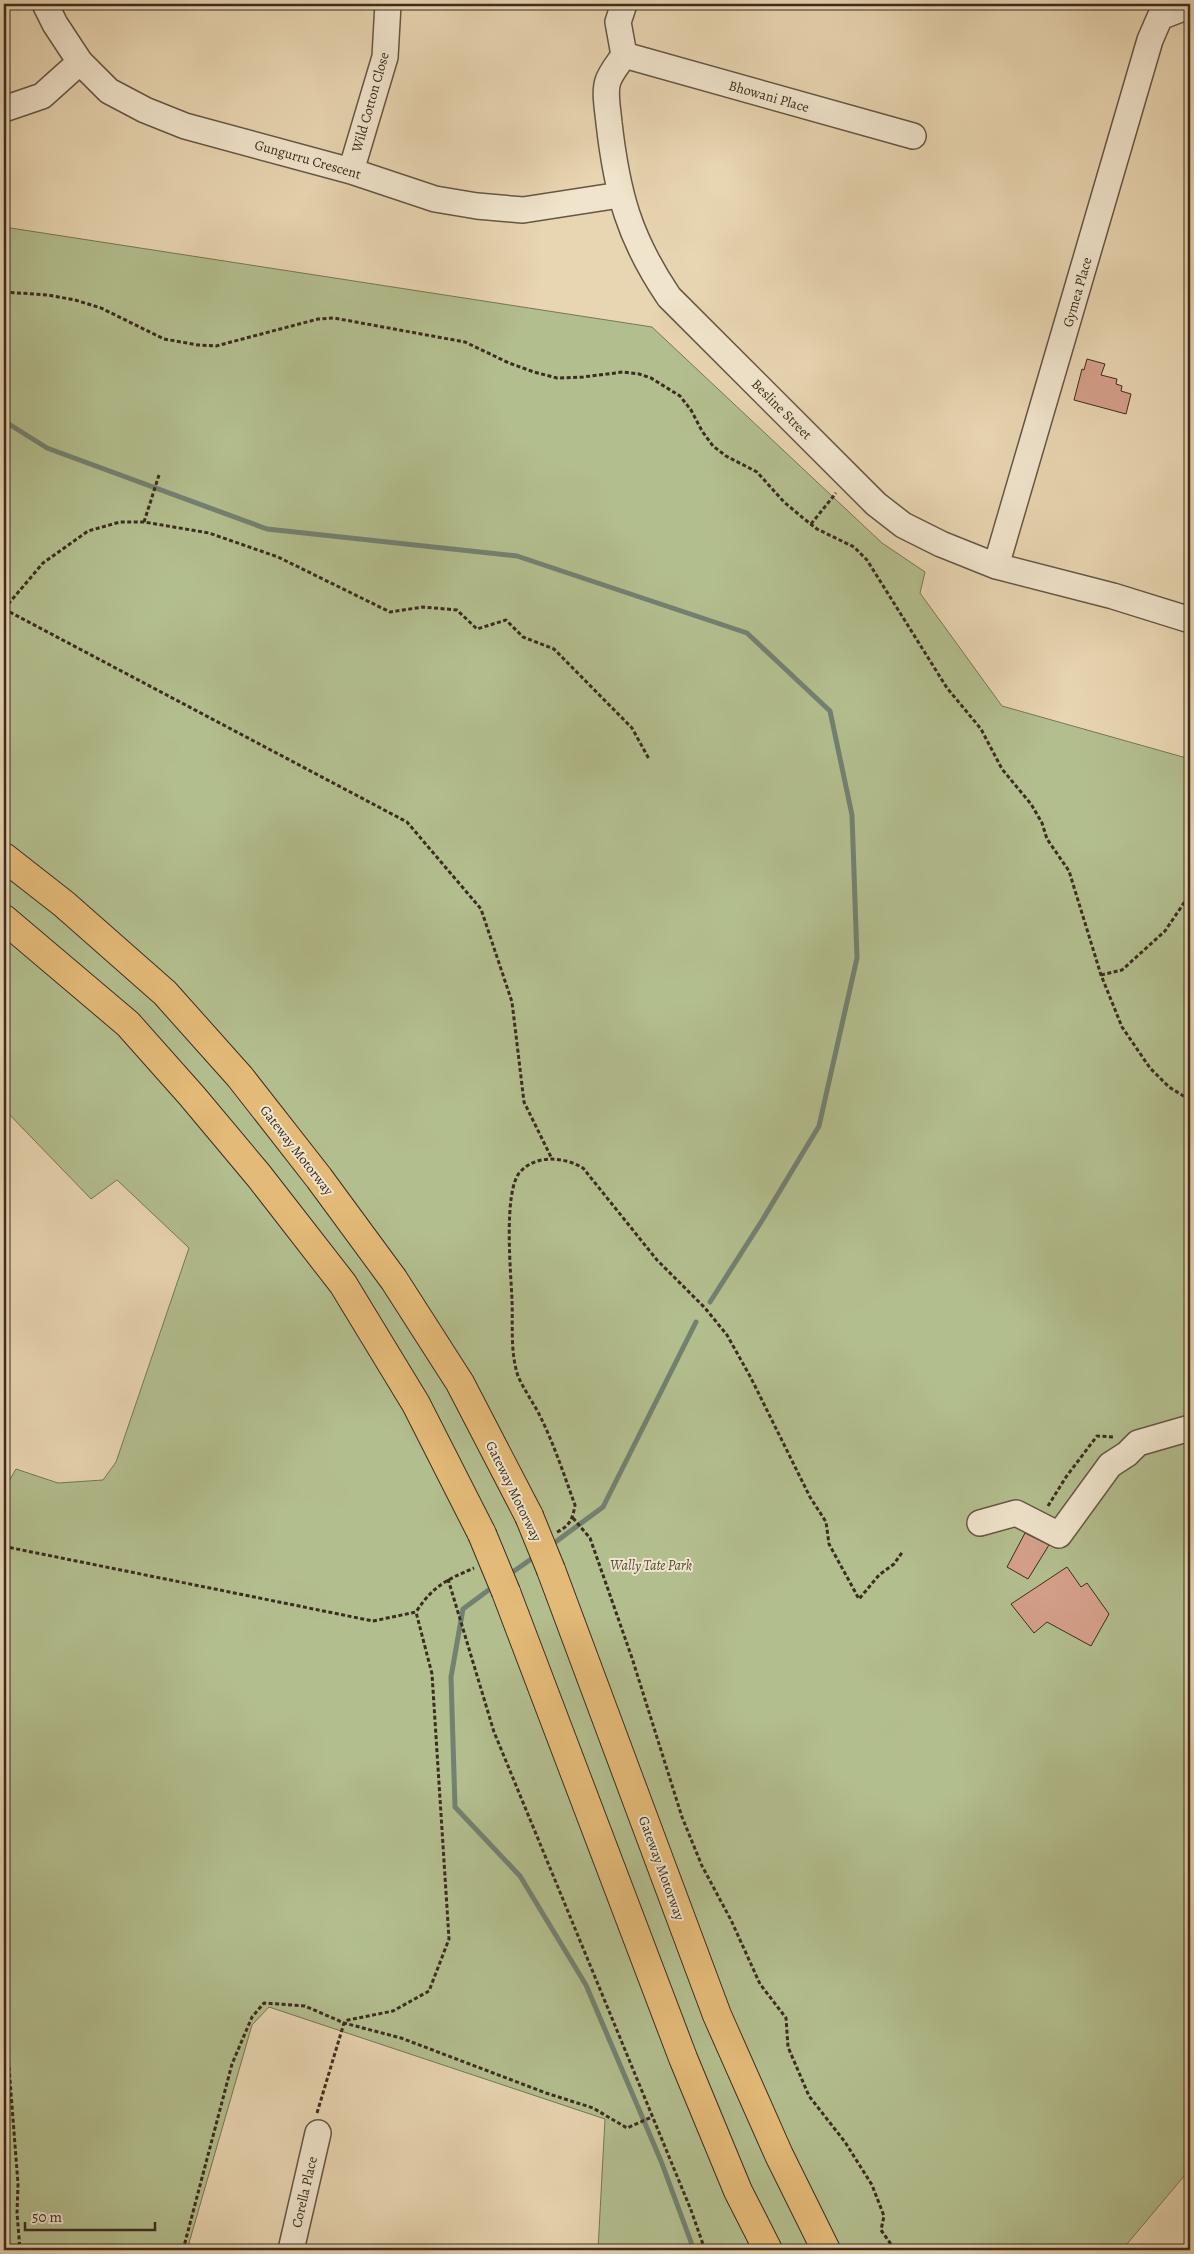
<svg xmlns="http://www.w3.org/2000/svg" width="1194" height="2254" viewBox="0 0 1194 2254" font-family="Alegreya,serif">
	<rect width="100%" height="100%" fill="#e8d5b1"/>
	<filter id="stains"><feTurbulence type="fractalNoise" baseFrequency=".004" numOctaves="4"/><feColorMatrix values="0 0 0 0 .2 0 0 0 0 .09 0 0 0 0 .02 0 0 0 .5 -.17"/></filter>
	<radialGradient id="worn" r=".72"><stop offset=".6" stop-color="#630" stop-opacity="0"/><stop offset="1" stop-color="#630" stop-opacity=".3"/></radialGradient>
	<!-- green -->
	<path fill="#b3be8e" stroke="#777656" d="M4 227 652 327 882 543 925 572 920 593 1002 706 1190 759V2169L1122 2250H598L605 2119 269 2007 252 2025 187 2250H7L4 2196V1490L16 1469 58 1483 103 1480 116 1462 189 1248 117 1180 91 1199 4 1109Z"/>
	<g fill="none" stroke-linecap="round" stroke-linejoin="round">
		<!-- stream -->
		<path stroke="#738171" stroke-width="5" d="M4 421 47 448 267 529 517 556 747 633 830 711 852 815 857 958 819 1126 763 1219 710 1302
			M550 1546 603 1507 696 1322
			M507 1576 537 1555
			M494 1586 463 1609 451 1677 455 1807 520 1876 586 1985 661 2161 694 2250"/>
	</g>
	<!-- building -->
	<path fill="#d5a08a" stroke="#3b2d1f" d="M1087 359 1105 364 1101 375 1117 379 1116 384 1122 386 1121 391 1131 394 1126 414 1074 400 1082 369 1084 370Z
		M1025 1533 1049 1545 1028 1579 1007 1567Z
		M1067 1567 1081 1587 1087 1583 1109 1614 1091 1646 1047 1622 1034 1633 1011 1604Z"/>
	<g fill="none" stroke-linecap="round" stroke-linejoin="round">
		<!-- minor casing -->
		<g stroke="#665744" stroke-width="28">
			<path id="minor" d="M45 4 55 24 80 62 109 91 145 110 185 126 351 171 435 199 477 206 523 210 620 195
				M624 4 618 22 624 55C619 63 611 72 608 81 604 92 608 111 609 123 617 193 629 238 669 297L876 504 903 525 941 544 996 566 1113 596 1190 620
				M1160 17 1186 7 1190 9
				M624 55 913 136
				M4 109 42 96 80 62
				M351 171 385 57 388 4
				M996 566 1150 40 1160 17
				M980 1523 1016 1513 1059 1535 1110 1465 1127 1454 1138 1443 1190 1428
				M291 2250 318 2133"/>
		</g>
		<!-- highway casing -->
		<g stroke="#3b2d1f" stroke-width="30">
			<path id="highway" d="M4 857 64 904 165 993 240 1077 319 1178 394 1280 460 1383 529 1516
				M4 919 128 1024 192 1096 259 1176 343 1284 416 1404 482 1534
				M551 1570 717 2015 779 2155 826 2250
				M506 1592 683 2058 738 2191 768 2250"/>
		</g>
		<!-- path -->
		<path stroke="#3b2d1f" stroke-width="3" stroke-dasharray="4 2.5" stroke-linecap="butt" d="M4 292 48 295 75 300 101 308 164 339 198 345 216 346 318 319 334 318 465 342 509 363 534 372 557 378 583 377 623 372 639 374 651 378 680 396 691 410 702 431 713 446 726 456 757 472 784 502 803 518 817 529 854 547 867 560 947 688 981 729 1002 769 1031 804 1042 823 1047 839 1069 871 1101 975 1122 1027 1150 1068 1169 1087 1190 1100
			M144 522 159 475
			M811 524 836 493
			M4 609 407 822 481 909 512 1002 524 1102 552 1159
			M4 609 43 563 88 531 120 522H144L209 533 278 557 390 612 423 607 457 610 477 629 506 620 523 637 554 649 632 728 649 759
			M1101 975 1122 970 1165 931 1190 894
			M1048 1506 1066 1477 1097 1436 1113 1437
			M573 1518 590 1538 632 1658 682 1817 702 1866 731 1920 760 1984 786 2018 788 2047 809 2096 845 2142 872 2185 884 2216 881 2230 895 2250
			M557 1532C570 1526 573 1518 575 1505 564 1475 554 1444 540 1416 533 1402 524 1390 518 1376 510 1352 513 1325 512 1300 511 1274 503 1191 520 1172 536 1154 565 1157 583 1168L657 1260 705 1308 727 1335 751 1378 810 1497 826 1522 829 1544 859 1599 879 1575 894 1564 903 1551
			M4 1545 7 1547 373 1621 416 1612C433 1586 446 1580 474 1568
			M4 1559 7 1547
			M448 1579 494 1732 691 2210 705 2250
			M4 2002 18 2184 17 2213 20 2250
			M317 2113 344 2023 348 2020 393 2011 429 1991 449 1939 432 1674 416 1612
			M183 2250 232 2064 252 2017 264 2003 305 2006 344 2023 401 2038 546 2093 593 2108 627 2128 652 2117"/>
		<!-- minor -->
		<use href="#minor" stroke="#f0e4cc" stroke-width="25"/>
		<!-- highway -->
		<use href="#highway" stroke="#e4ba78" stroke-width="28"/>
		<!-- rail -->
		<path stroke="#3b2d1f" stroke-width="4" stroke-dasharray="9 9" stroke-linecap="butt" d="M1188 2250 1190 2247"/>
		<!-- highway-bridge casing -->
		<g stroke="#3b2d1f" stroke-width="30" stroke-linecap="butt">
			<path id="highway-bridge" d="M529 1516 551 1570
				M482 1534 506 1592"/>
		</g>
		<!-- highway-bridge -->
		<use href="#highway-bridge" stroke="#e4ba78" stroke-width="28"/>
	</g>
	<g text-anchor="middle" stroke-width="4" stroke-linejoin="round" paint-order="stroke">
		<!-- street labels -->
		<g font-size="14" fill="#3b2d1f" stroke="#f0e4cc">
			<text transform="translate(769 96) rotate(16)" y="5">Bhowani Place</text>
			<text transform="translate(370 102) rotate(-74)" y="5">Wild Cotton Close</text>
			<text transform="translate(308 159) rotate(16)" y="5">Gungurru Crescent</text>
			<text transform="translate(1077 292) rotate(-74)" y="5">Gymea Place</text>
			<text transform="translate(782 409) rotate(45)" y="5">Besline Street</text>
			<text transform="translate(297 1150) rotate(52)" y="5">Gateway Motorway</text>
			<text transform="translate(514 1491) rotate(64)" y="5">Gateway Motorway</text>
			<text transform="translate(662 1868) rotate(70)" y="5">Gateway Motorway</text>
			<text transform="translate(304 2192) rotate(-77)" y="5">Corella Place</text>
		</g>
		<!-- park labels -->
		<g font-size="14" font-style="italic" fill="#534a35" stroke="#f0e4cc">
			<text x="651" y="1570">Wally Tate Park</text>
		</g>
	</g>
	<!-- margin -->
	<rect width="1194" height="2254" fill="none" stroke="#e8d5b1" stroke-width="20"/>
	<rect x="5" y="5" width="1184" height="2244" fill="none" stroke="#3b2d1f" stroke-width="2.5"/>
	<rect x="10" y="10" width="1174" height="2234" fill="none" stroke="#3b2d1f"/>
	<!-- scale -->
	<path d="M25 2222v8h130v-8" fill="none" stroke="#3b2d1f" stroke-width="2.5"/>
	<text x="32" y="2222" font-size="15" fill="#3b2d1f" stroke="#f0e4cc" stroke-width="4" paint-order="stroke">50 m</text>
	<rect width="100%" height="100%" filter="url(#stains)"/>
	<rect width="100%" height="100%" fill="url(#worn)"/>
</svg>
